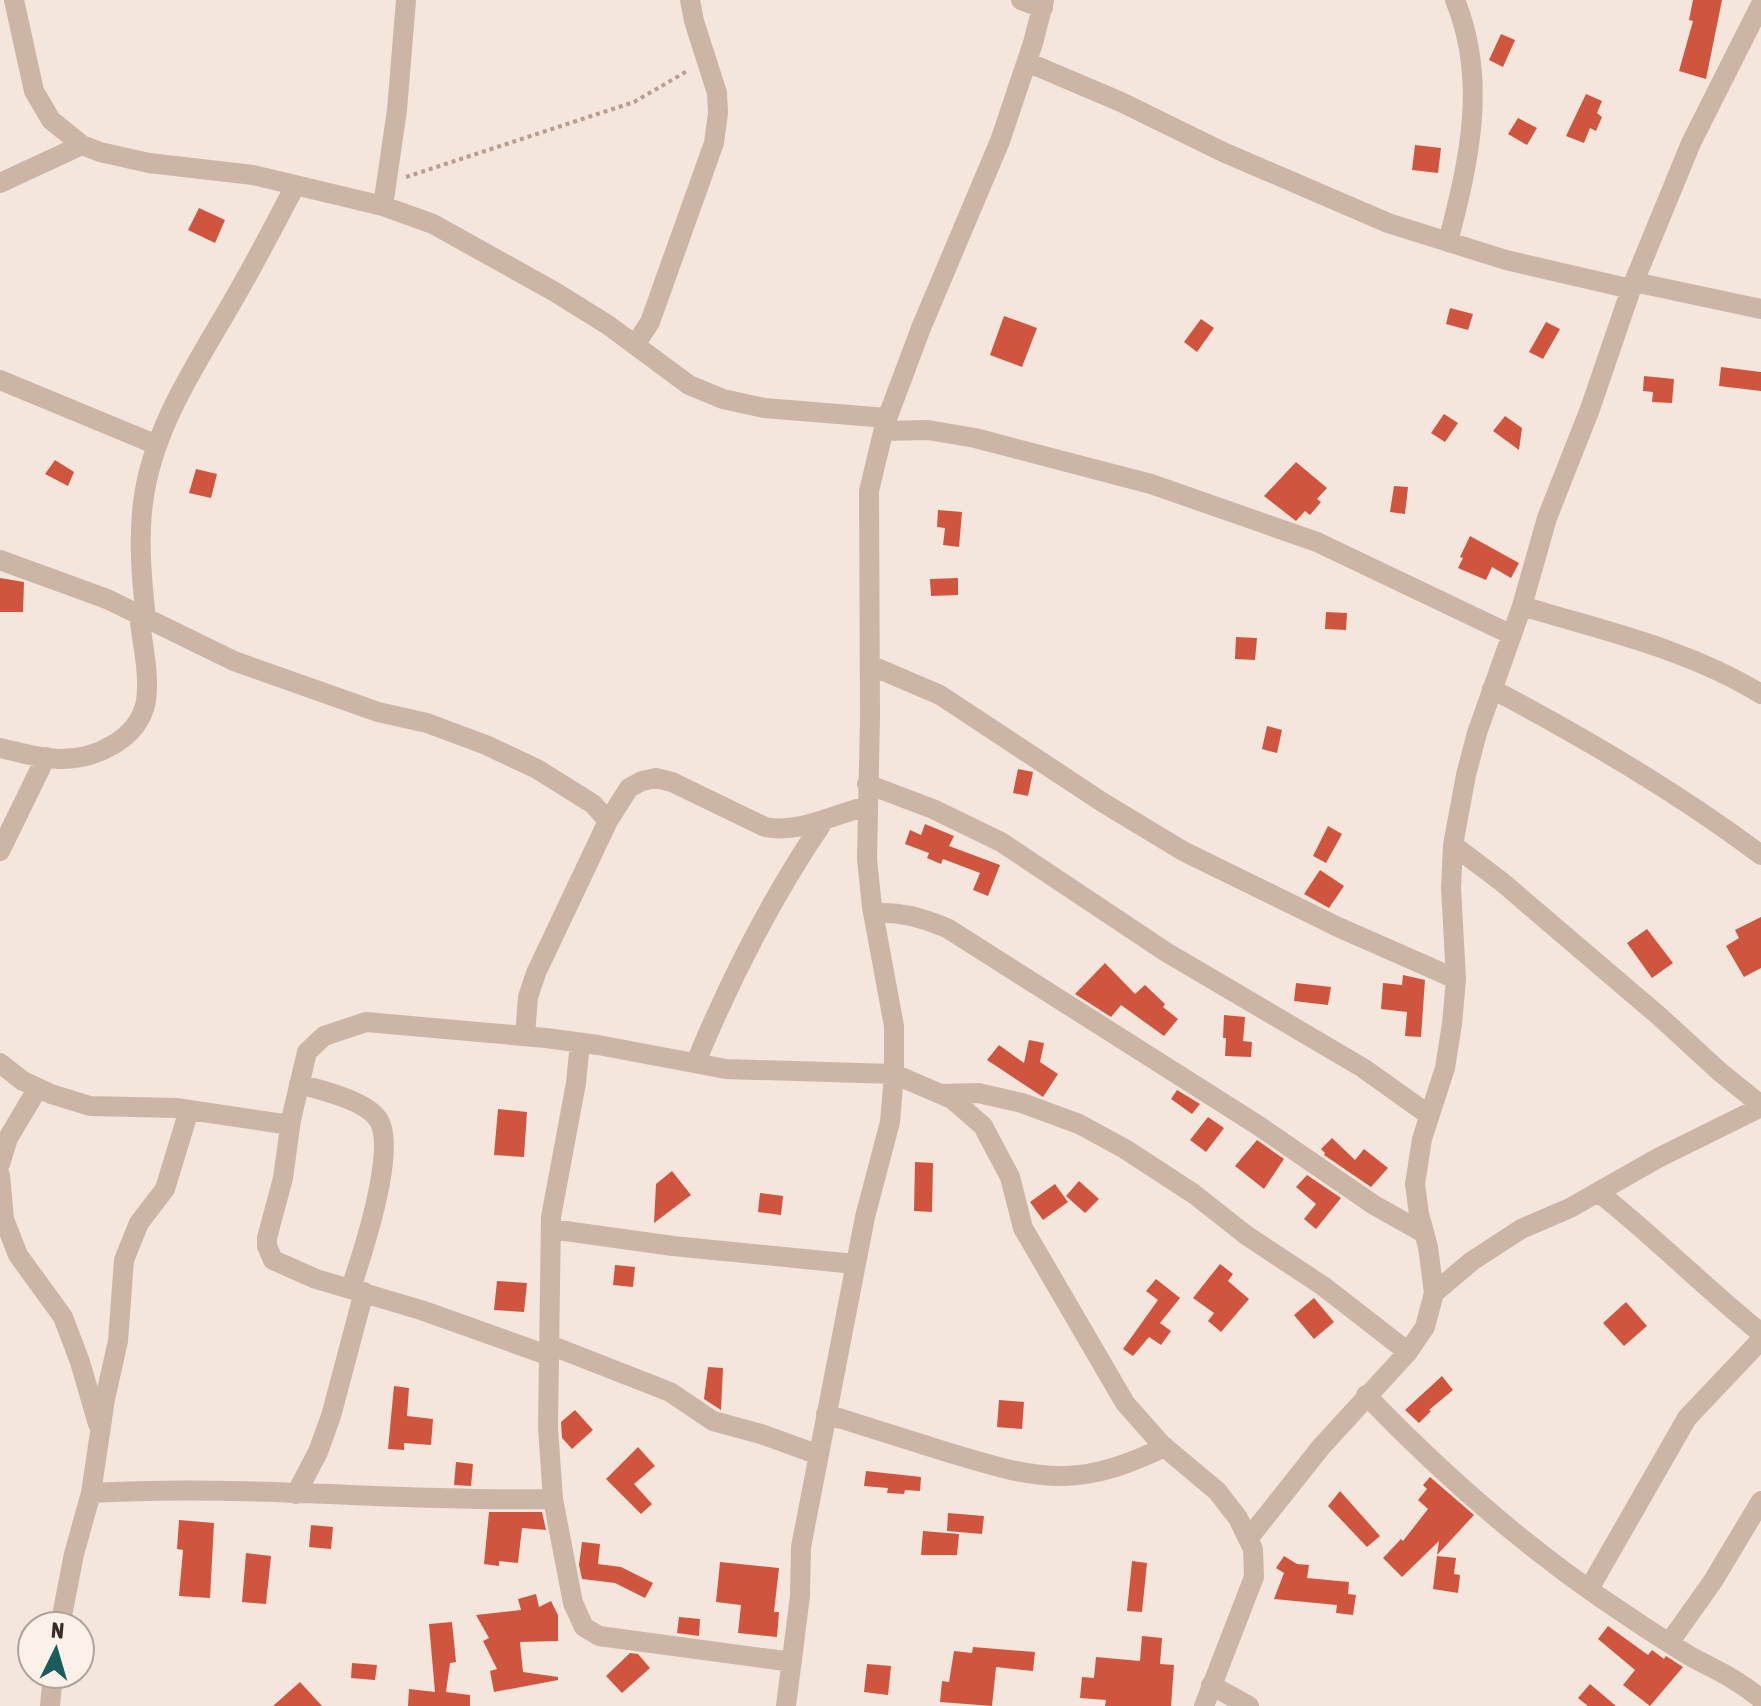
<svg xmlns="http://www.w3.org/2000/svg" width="1761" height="1706" viewBox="0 0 1761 1706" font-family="'Asap Condensed',sans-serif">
	<rect width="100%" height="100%" fill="#f4e6dc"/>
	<!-- building -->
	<path fill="#d0553e" d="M1693 0H1722L1706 79 1679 71 1693 21 1689 20Z
		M1501 34 1515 40 1503 67 1489 60Z
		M1586 94 1602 101 1597 113 1602 117 1596 131 1590 128 1584 143 1566 136Z
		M1518 118 1537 128 1527 145 1508 134Z
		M1415 145 1441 148 1438 173 1412 170Z
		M199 208 225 220 215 243 188 230Z
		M1450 308 1473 314 1468 330 1446 324Z
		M1004 316 1037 328 1022 367 990 355Z
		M1201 319 1214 328 1197 352 1184 342Z
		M1546 322 1560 329 1543 359 1529 352Z
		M1721 367 1761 372V391L1719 386Z
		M1644 376 1674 379 1672 403 1652 402 1653 392 1643 391Z
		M1444 414 1458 423 1445 442 1431 433Z
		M1505 416 1522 428 1519 450 1493 431Z
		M55 460 74 472 68 486 45 474Z
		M1296 462 1327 488 1317 499 1321 502 1310 515 1305 511 1296 521 1264 496Z
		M196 469 217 474 211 498 189 493Z
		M1394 486 1408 487 1405 514 1390 512Z
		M938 510 962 512 959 547 943 545 945 528 937 527Z
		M1470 536 1519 563 1511 578 1492 567 1486 580 1458 568 1463 558 1460 557Z
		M0 578 24 582 23 612H0Z
		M958 578V595L931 596 930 579Z
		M1326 612 1347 613 1346 630 1325 629Z
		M1236 637 1257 638 1255 660 1235 659Z
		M1267 726 1282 730 1277 753 1262 749Z
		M1018 769 1033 772 1028 796 1013 793Z
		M925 824 954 836 949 846 1000 865 988 896 973 890 980 873 943 859 941 864 927 858 929 853 905 844 910 830 921 835Z
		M1328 826 1342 834 1326 863 1313 856Z
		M1320 870 1344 886 1329 908 1304 894Z
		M1761 917V968L1744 977 1726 946 1739 938 1735 930Z
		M1647 929 1673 963 1652 978 1627 943Z
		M1105 963 1135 994 1145 985 1165 1004 1163 1007 1178 1019 1164 1036 1121 1005 1111 1017 1075 994Z
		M1403 975 1425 980 1421 1037 1405 1036 1407 1012 1381 1009 1383 983 1402 985Z
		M1296 983 1331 987 1328 1005 1294 1001Z
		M1224 1015 1245 1017 1243 1041 1252 1042 1251 1057 1225 1056 1226 1038H1223Z
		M1029 1040 1044 1043 1040 1062 1058 1074 1043 1097 987 1060 999 1045 1024 1063Z
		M1177 1090 1200 1104 1192 1114 1171 1099Z
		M498 1109 527 1112 524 1157 494 1155Z
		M1208 1117 1224 1128 1206 1152 1190 1140Z
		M1332 1138 1355 1160 1364 1149 1388 1168 1371 1187 1324 1155 1325 1153 1321 1149Z
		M1257 1140 1284 1159 1264 1189 1235 1166Z
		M915 1162 933 1163 932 1212 914 1211Z
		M672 1171 691 1195 654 1223 656 1184Z
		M1307 1175 1341 1198 1316 1229 1304 1219 1316 1204 1296 1187Z
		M1079 1181 1099 1199 1085 1213 1066 1196Z
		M1055 1184 1068 1202 1043 1220 1030 1202Z
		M760 1193 783 1196 781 1215 758 1212Z
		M1220 1264 1233 1274 1228 1281 1249 1299 1221 1332 1208 1321 1214 1313 1193 1298Z
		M615 1265 635 1267 633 1287 613 1285Z
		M1156 1279 1180 1298 1160 1323 1171 1331 1161 1345 1149 1337 1133 1356 1123 1349 1158 1300 1146 1291Z
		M497 1281 527 1283 524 1312 494 1310Z
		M1314 1298 1334 1322 1314 1339 1294 1315Z
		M1626 1302 1647 1326 1624 1346 1603 1323Z
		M708 1367 723 1368 721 1410 704 1399Z
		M1442 1376 1453 1390 1429 1410 1431 1411 1419 1423 1405 1410Z
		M394 1386 409 1388 407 1416 433 1419 431 1445 404 1443V1450L388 1449Z
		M999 1400 1024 1402 1022 1429 997 1427Z
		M575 1410 593 1430 572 1449 562 1438 561 1422Z
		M638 1447 655 1466 634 1484 652 1504 641 1514 606 1479Z
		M456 1462 473 1464 471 1486 454 1485Z
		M866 1471 921 1477 920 1491 905 1490 904 1494 887 1493 888 1488 864 1486Z
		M1430 1477 1474 1515 1437 1555 1439 1541 1402 1577 1383 1558 1401 1539 1403 1541 1428 1509 1418 1500 1427 1489 1423 1485Z
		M1340 1491 1380 1536 1367 1547 1328 1506Z
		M489 1512H542L546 1530 522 1528 518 1563 499 1561V1566L484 1564Z
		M948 1513 984 1516 982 1534 947 1531Z
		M179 1520 214 1523 210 1598 179 1596 183 1550 177 1549Z
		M311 1525 333 1527 331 1549 309 1547Z
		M923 1531 959 1534 957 1555H921Z
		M582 1542 600 1544 598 1564 621 1567 653 1583 645 1598 615 1583 582 1579 579 1565Z
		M246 1553 271 1556 266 1604 242 1602Z
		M1284 1556 1297 1564 1309 1565 1307 1578 1349 1582 1348 1594 1356 1595 1353 1615 1336 1613 1337 1605 1274 1599 1284 1573 1276 1568Z
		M1437 1556 1456 1558 1454 1574 1460 1575 1458 1593 1433 1589Z
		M1132 1561 1147 1563 1142 1612 1127 1611Z
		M720 1562 779 1568 774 1612H779L777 1637 738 1633 741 1605 716 1602Z
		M536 1594 539 1607 551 1601 558 1615V1641L520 1642 523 1672 558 1677V1680L494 1692 490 1671 497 1669 483 1641 489 1638 476 1615 521 1610 518 1599Z
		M679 1617 700 1619 699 1636 677 1633Z
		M452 1622 456 1662 450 1663 446 1692 470 1695V1706H408L409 1689 435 1692 429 1624Z
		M1608 1626 1648 1655 1652 1650 1664 1659 1666 1656 1683 1667 1650 1706 1623 1685 1635 1670 1598 1639Z
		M1142 1636 1162 1638 1160 1664 1174 1665 1171 1706H1105L1106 1700 1080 1698 1082 1677 1094 1678 1096 1657 1140 1661Z
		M973 1647 1035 1652 1033 1671 996 1667 992 1706 940 1702 942 1681 949 1682 954 1651 972 1653Z
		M630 1653 638 1654 650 1668 622 1693 606 1676Z
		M352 1663 377 1665 375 1680 351 1678Z
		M867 1664 891 1666 888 1695 864 1692Z
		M300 1682 322 1706H273Z
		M1590 1684 1616 1706H1588L1578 1698Z"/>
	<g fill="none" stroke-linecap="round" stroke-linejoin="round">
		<!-- path -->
		<path stroke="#b99e90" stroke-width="4" stroke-dasharray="4 4" stroke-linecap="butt" d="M406 177 634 102 689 70"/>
		<!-- minor -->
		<path stroke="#cdb5a6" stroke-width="20" d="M14 0 34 91 51 120 82 145 100 152 149 163 253 175 383 206 433 224 555 292 608 325 689 385 723 399 764 408 887 418
			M1021 0 1043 8
			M1027 62 1121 102 1223 152 1388 223 1506 260 1631 289
			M0 183 82 145
			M383 206 397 110 406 0
			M1448 242C1469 161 1488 81 1455 0
			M1634 282 1761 309
			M635 345 650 322 714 143 718 113 717 93 694 21 690 0
			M0 380 157 445
			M884 431 928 430 975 438 1151 484 1317 542 1512 635
			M0 560 107 599 234 661 378 712 427 723 486 745 537 769 593 804 608 821
			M1522 606C1604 631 1688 649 1761 694
			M146 619C142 582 138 541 143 503 152 429 195 367 231 304 254 265 274 226 295 186
			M870 665 940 695 1102 802 1183 851 1338 927 1456 979
			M1492 689C1585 738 1677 792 1761 855
			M0 748C19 752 41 759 61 759 96 759 139 739 146 701 150 674 142 642 139 615
			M867 784 933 809 1001 842 1166 952 1363 1068 1429 1115
			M1453 845 1502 882 1659 1016 1720 1072 1761 1105
			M0 851 46 757
			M873 913C900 911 922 918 947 928L1259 1126 1374 1205 1424 1233
			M525 1036 528 997 536 973 608 821 629 788 642 781 656 778 672 782 765 827C800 834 834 814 868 806
			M580 1043 576 1083 551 1217 548 1428 553 1499 573 1603 584 1627 599 1636 792 1662
			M696 1062C731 977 773 895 825 819
			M0 1063 23 1081 51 1094 90 1106 176 1108 290 1125
			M299 1084C320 1090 365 1100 378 1119 398 1147 362 1255 351 1288
			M941 1094 978 1093 1022 1103 1079 1124 1125 1149 1194 1194 1246 1235 1323 1286 1408 1352
			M0 1164 8 1138 38 1088
			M0 1175 4 1219 18 1255 63 1317 80 1362 98 1424
			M1598 1192C1655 1237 1705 1288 1761 1333
			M551 1229 673 1246 855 1264
			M1434 1293 1472 1261 1521 1229 1570 1208 1658 1158 1761 1107
			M550 1345 670 1392 713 1421 761 1434 819 1455
			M550 1356 421 1310 316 1279 273 1260 267 1246V1238L283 1178 291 1120 307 1052 324 1036 366 1022 546 1038 598 1045 726 1069 894 1074 952 1099 983 1126 1010 1177 1023 1228 1125 1403 1162 1445 1217 1491 1238 1518 1253 1549 1254 1577 1204 1706
			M1366 1395C1438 1470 1516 1539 1601 1598 1630 1618 1659 1637 1688 1655 1715 1670 1736 1678 1761 1699
			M826 1414C867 1427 909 1440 950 1453 987 1464 1026 1477 1065 1476 1101 1475 1133 1462 1165 1447
			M91 1493C245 1484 399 1502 553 1499
			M296 1494 318 1452 331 1416 364 1292
			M1248 1539 1321 1447 1408 1352 1425 1327 1434 1293 1428 1247 1419 1214 1415 1184 1422 1139 1445 1068 1452 1024 1456 979 1451 888 1453 845 1466 775 1477 733 1522 606 1547 518 1590 409 1631 289 1691 143 1761 4
			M1589 1589 1687 1418 1761 1340
			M60 1626 74 1554 91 1493 105 1399 118 1341 124 1260 139 1223 165 1189 189 1110
			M1669 1643 1713 1581 1761 1501
			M1211 1685 1249 1706
			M50 1706 53 1674
			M786 1706 800 1596 801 1547 865 1217 890 1122 894 1074V1026L872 907 867 859 870 717 869 491 885 424 921 328 1000 141 1033 43 1044 0"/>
	</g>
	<!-- north arrow -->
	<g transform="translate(56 1650) rotate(5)"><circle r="38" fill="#fbf1e9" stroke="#ada29c" stroke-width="2"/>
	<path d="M0-6L14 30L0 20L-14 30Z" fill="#195e5d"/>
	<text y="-12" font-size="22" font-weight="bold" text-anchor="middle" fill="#392c28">N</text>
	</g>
</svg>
